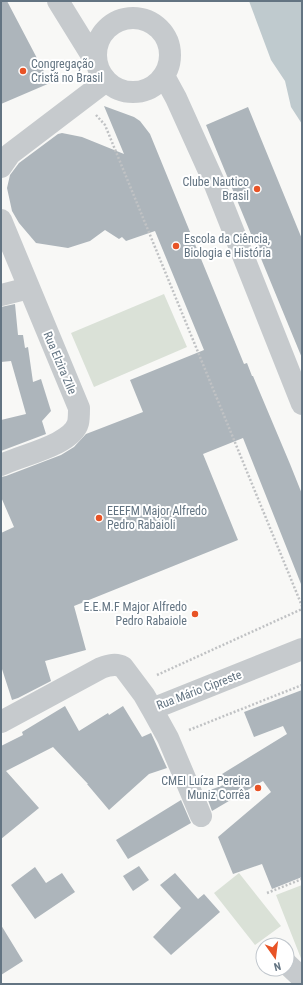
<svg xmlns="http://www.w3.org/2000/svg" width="303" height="985" viewBox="0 0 303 985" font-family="'Roboto Condensed',sans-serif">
	<rect width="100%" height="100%" fill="#f8f8f6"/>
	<!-- green -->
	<path fill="#dae1d7" d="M164 294 187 347 94 387 71 333Z
		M239 873 281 926 255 945 214 893Z
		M302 885V961L276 895Z"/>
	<!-- water -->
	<path fill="#bfcace" d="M249 1H302V124L291 107 285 81 271 60Z"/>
	<!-- building -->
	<path fill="#adb5bb" d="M1 1H7L50 83 1 104Z
		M104 106 134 117 140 121 150 134 244 364 247 363 252 376H253L290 464 302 494V583L301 584 243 438 203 454 238 540 74 606 86 650 45 661 51 681 18 698 12 700 1 666V533L14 527 1 497V477L6 476 61 455 74 447 86 434 143 412 130 380 204 350 155 231 126 241 122 237 119 239 105 230 90 241 68 248 36 243 19 223 12 211 7 188 10 175 19 163 58 134 62 133 82 137 124 154Z
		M248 107 302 239V358L206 125Z
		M15 304 18 335H23L25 348 28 347 33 382 41 379 51 411 42 421 46 434 1 451V420L26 414 11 361 1 362V307Z
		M302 690V877L272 889 262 864 233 874 218 837 271 792 263 781 212 811 205 792 226 784 222 774 287 734 283 726 254 737 244 712Z
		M65 706 79 731 108 713 109 715 123 706 142 737 151 733 167 768 149 774 109 810 87 784H88L53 747 6 771 39 808 1 839V746L23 735 22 732Z
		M181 800 191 823 128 859 116 840Z
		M139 866 149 880 133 891 123 876Z
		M35 867 46 883 62 873 75 892 35 919 11 885Z
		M175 873 198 899 204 894 220 912 171 955 153 937 181 908 160 885Z
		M1 925 23 961 1 975Z"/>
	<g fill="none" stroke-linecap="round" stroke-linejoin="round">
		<!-- path -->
		<path stroke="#c0c2c4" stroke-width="2.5" stroke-dasharray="2 2" stroke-linecap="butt" d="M96 115 105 125 302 606
			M157 675 302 609
			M189 730 302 685
			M267 893 302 879"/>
		<!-- minor -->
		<path stroke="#c6cacd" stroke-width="22" d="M1 167 10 154 106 81
			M1 220 79 408C79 413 79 419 78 423 72 445 21 455 1 465
			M1 295 29 288
			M152 709 168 738 201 816
			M1 722 101 668C109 665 116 663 123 667L144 695 152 709 302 649
			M287 964 302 978"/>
		<!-- tertiary -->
		<path stroke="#c6cacd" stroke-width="22" d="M58 1 97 64
			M96 55a37 37 0 1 1 74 0a37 37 0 1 1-74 0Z
			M164 76 176 98 213 180 302 404"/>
	</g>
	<!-- markers -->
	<g fill="#e85326" stroke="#fff" stroke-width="1.5">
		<circle cx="23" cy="71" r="4"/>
		<circle cx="257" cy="189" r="4"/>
		<circle cx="176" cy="246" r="4"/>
		<circle cx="99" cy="518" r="4"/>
		<circle cx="195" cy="614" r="4"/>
		<circle cx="258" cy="788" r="4"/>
	</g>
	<g text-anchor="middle" stroke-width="4" stroke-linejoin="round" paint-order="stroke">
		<!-- poi labels -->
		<g font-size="12" fill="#637482" stroke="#fff" text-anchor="start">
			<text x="31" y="68">Congregação<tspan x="31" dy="14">Cristã no Brasil</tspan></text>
			<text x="249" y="186" text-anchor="end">Clube Nautico<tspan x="249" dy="14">Brasil</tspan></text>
			<text x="184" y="243">Escola da Ciência,<tspan x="184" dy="14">Biologia e História</tspan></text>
			<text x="107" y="515">EEEFM Major Alfredo<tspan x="107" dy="14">Pedro Rabaioli</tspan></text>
			<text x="187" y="611" text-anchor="end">E.E.M.F Major Alfredo<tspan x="187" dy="14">Pedro Rabaiole</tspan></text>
			<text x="250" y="785" text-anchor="end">CMEI Luíza Pereira<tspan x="250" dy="14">Muniz Corrêa</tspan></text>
		</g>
		<!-- street labels -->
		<g font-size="12" fill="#637482" stroke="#fff">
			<text transform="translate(60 363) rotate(67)" y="4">Rua Elzira Zile</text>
			<text transform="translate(199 690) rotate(-21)" y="4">Rua Mário Cipreste</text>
		</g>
	</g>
	<!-- border -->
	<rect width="303" height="985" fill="none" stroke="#637482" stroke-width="4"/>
	<!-- north arrow -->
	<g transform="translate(275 957) rotate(166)"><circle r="19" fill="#ffffff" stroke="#c1c7cd"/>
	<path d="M0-3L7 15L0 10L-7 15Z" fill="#e85326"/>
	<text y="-6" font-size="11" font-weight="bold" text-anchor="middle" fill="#637482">N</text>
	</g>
</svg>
